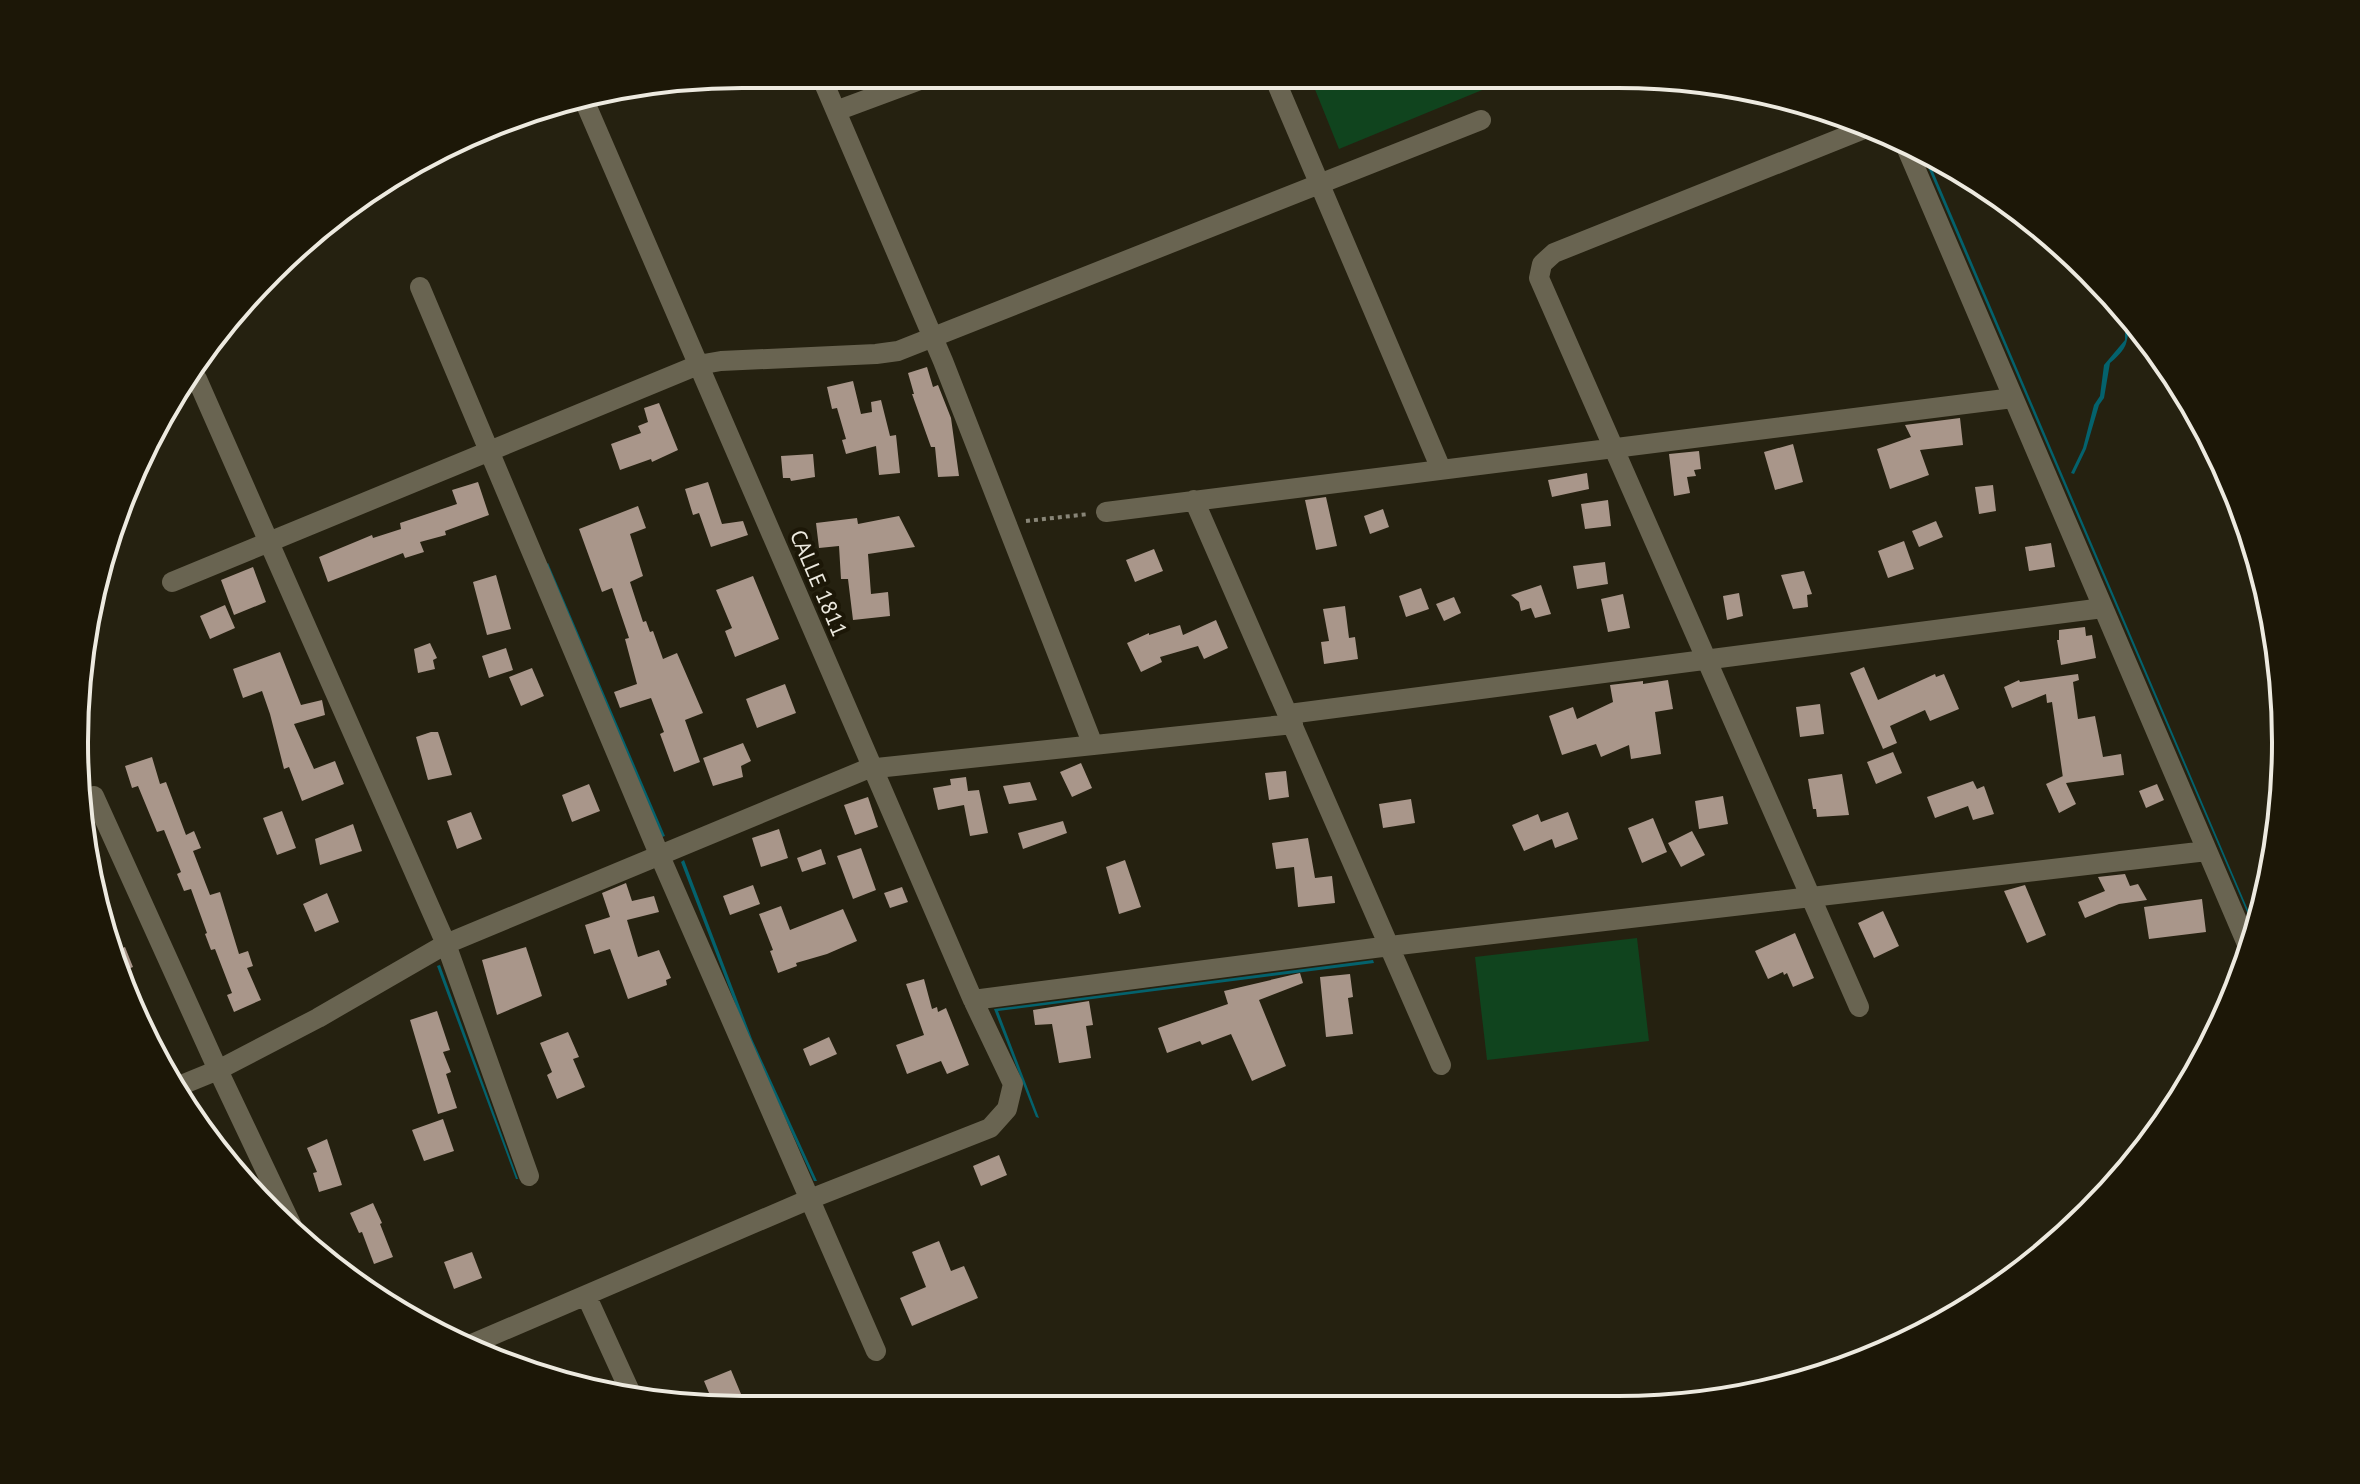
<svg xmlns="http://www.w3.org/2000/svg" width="2360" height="1484" viewBox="0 0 2360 1484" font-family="'PT Sans',sans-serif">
	<rect width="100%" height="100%" fill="#252110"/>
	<!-- grass -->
	<path fill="#10441e" d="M1310 77 1483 78 1487 88 1339 149Z
		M1637 938 1649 1041 1487 1060 1475 957Z"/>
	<!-- water -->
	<path fill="#04626d" d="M1922 153 1926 155 2257 931 2256 933Z
		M2130 315 2133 319C2123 342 2133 344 2110 363L2104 398 2099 405 2086 449 2074 474 2071 473 2083 448 2094 405 2100 396 2104 365 2125 340V325Z
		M548 563 665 836 662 837 547 564Z
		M684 860 752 1039 817 1181H814L749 1040 681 862Z
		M1373 960 1374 963 998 1011 1039 1118 1036 1117 994 1009Z
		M440 965 518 1179H516L437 966Z"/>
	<!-- building -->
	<path fill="#a9968a" d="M927 367 933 387 938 385 951 418 959 476 938 477 935 447H931L912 394H914L908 373Z
		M853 381 861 414 872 412 871 402 881 400 890 436 896 435 900 473 879 475 876 446 846 454 842 440 846 439 837 408 832 409 827 387Z
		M659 403 678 450 652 462 651 459 620 470 611 444 641 433 638 426 648 422 644 408Z
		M1960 418 1963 445 1920 450 1929 475 1890 489 1877 449 1911 437 1905 425Z
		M1793 444 1803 482 1775 490 1764 452Z
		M1699 451 1701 469 1694 470 1696 476 1687 477 1690 493 1674 496 1669 454Z
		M813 454 815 477 791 481 790 478H783L781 456Z
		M1587 473 1589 489 1552 497 1548 480Z
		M478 482 489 515 445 531 446 535 420 542 424 552 405 558 403 553 328 582 319 557 372 535 373 538 401 529 400 523 457 504 452 490Z
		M708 482 722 524 743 521 748 535 711 547 699 513 693 515 685 489Z
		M1993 485 1996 511 1979 514 1975 487Z
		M1326 497 1337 546 1316 550 1305 500Z
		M1608 500 1611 526 1585 529 1581 504Z
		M638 506 646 528 630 534 643 576 630 582 643 622 646 621 650 632 653 631 663 659 677 653 703 713 685 720 700 762 674 772 660 734 664 732 651 698 620 708 614 692 637 684 625 639 629 638 612 588 602 592 579 529Z
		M1383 509 1389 527 1370 534 1364 516Z
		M899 516 915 547 868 554 871 594 888 592 890 616 853 620 848 579H841L839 546 819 548 816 523 857 518 858 524Z
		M1936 521 1943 537 1919 547 1912 531Z
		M1904 541 1914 569 1888 578 1878 551Z
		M2051 543 2055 567 2029 571 2025 547Z
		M1154 549 1163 571 1135 582 1126 560Z
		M1605 562 1608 584 1577 589 1573 566Z
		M253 567 266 602 234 615 221 580Z
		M1804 571 1812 594 1807 595 1808 607 1793 609 1781 575Z
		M496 575 511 629 487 635 473 582Z
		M753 576 779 639 735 657 725 631 732 628 716 590Z
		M1541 585 1551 614 1535 618 1531 608 1521 611 1519 602 1511 595Z
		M1421 588 1429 609 1406 617 1399 596Z
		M1739 593 1743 616 1727 620 1723 596Z
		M1623 594 1630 628 1608 632 1601 599Z
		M1454 597 1461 613 1444 621 1436 604Z
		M225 605 235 628 210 639 200 616Z
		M1345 606 1349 638 1355 637 1358 659 1324 664 1321 642 1329 641 1323 609Z
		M1216 620 1228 648 1204 659 1198 646 1160 657 1162 662 1141 672 1127 643 1149 633V635L1180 625 1183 635Z
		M2085 627 2086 636 2092 635 2096 658 2061 665 2057 640H2059V630Z
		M430 643 437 658 433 660 435 669 418 673 414 649Z
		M506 648 513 670 489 678 482 656Z
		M280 652 301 705 322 700 325 715 294 724 314 769 335 761 344 784 302 801 289 767 284 769 270 714 262 691 243 698 233 669Z
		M1864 667 1878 700 1935 674 1936 677 1944 674 1959 709 1930 721 1925 710 1890 726 1897 743 1883 749 1850 673Z
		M532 668 544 696 521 706 509 677Z
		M2078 674 2079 680 2073 682 2078 719 2095 716 2103 757 2121 754 2124 775 2066 783 2076 804 2059 813 2046 784 2063 776V778L2052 702 2047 703 2046 694 2012 708 2004 687 2019 680 2020 682Z
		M1668 680 1673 709 1655 712 1661 754 1631 759 1629 745 1601 757 1596 744 1562 755 1549 716 1573 707 1577 719 1613 702 1610 685 1643 681V684Z
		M785 684 796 713 757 728 746 699Z
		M1820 704 1824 734 1800 737 1796 707Z
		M431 732H438L452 775 428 780 416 737Z
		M743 743 751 761 741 766 743 777 713 786 703 758Z
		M1893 752 1902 773 1876 784 1867 762Z
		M152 757 160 784 166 782 186 835 194 831 201 848 193 851 210 895 220 892 239 954 248 951 253 966 247 968 261 1000 234 1012 227 995 232 993 215 949 211 950 205 934 207 933 191 889 184 891 177 874 181 872 164 830 157 832 138 786 132 788 125 766Z
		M1081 763 1092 788 1072 797 1060 772Z
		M1286 771 1289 797 1269 800 1265 773Z
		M1842 774 1849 815 1817 817 1816 809H1813L1808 779Z
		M966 777 968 791 979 790 988 833 970 836 964 805 938 810 933 788 951 785 950 779Z
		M1973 781 1977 789 1984 786 1994 814 1973 820 1968 806 1935 818 1927 797Z
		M1030 782 1037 800 1009 804 1003 786Z
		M589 784 600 811 572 822 562 795Z
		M2157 784 2164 800 2146 808 2139 791Z
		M1723 796 1728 824 1699 829 1695 801Z
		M868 797 878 827 855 835 844 805Z
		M1411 799 1415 823 1383 828 1379 804Z
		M282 811 296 848 277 855 263 818Z
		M471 812 482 839 457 849 447 821Z
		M1568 812 1578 839 1555 848 1552 839 1524 851 1512 825 1538 814 1541 822Z
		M1653 818 1667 852 1642 863 1628 828Z
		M1063 821 1067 833 1023 849 1018 833Z
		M353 824 362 851 320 865 315 839Z
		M779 829 788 858 761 867 752 838Z
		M1692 831 1705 855 1681 867 1668 843Z
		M1308 838 1315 878 1332 876 1335 903 1298 907 1294 867 1276 869 1272 843Z
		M861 848 876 890 853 899 837 856Z
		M821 849 826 864 802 872 797 858Z
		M1125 860 1141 907 1119 914 1106 867Z
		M2125 874 2130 886 2138 884 2147 900 2119 904 2085 918 2078 902 2105 891 2098 877Z
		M626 883 632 901 654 896 659 912 627 920 638 957 659 950 671 978 666 980 667 985 628 999 610 949 594 954 585 925 610 917 602 893Z
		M753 885 760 904 730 915 723 896Z
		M2025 885 2046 935 2027 943 2004 891Z
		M902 887 908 902 890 908 884 893Z
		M327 893 339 922 315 932 303 904Z
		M2202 899 2206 932 2149 939 2144 907Z
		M781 906 790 930 843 909 857 941 827 954 796 963 797 966 778 973 770 951 773 950 759 914Z
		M1883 911 1899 946 1874 958 1858 923Z
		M1795 933 1814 978 1793 987 1787 973 1784 975 1783 972 1768 979 1755 951Z
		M125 947 133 967 118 973 109 954Z
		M526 947 542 996 497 1015 482 960Z
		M1300 973 1303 983 1259 1000 1286 1066 1252 1081 1231 1034 1202 1045 1200 1041 1167 1053 1158 1028 1228 1004 1224 991Z
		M1350 974 1353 997 1348 998 1353 1034 1326 1037 1320 977Z
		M924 979 932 1009 937 1007 938 1012 946 1008 969 1065 947 1074 941 1061 907 1074 896 1045 924 1035 906 984Z
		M1089 1001 1093 1025 1086 1026 1091 1058 1059 1063 1052 1024 1035 1025 1033 1010Z
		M437 1011 450 1050 443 1052 451 1072 446 1074 457 1108 438 1114 410 1020Z
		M568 1032 579 1057 573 1059 585 1087 557 1099 547 1075 552 1072 540 1043Z
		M829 1037 837 1054 810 1066 803 1049Z
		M443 1119 454 1151 424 1161 412 1130Z
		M327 1139 342 1185 319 1192 313 1173 317 1172 307 1148Z
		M999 1155 1007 1175 981 1186 973 1166Z
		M373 1203 382 1223 380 1224 393 1257 374 1264 362 1232 359 1233 350 1213Z
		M939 1241 951 1271 964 1266 978 1298 912 1326 900 1298 926 1287 912 1252Z
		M472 1252 482 1278 454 1289 444 1262Z
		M731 1370 741 1394 714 1405 704 1381Z"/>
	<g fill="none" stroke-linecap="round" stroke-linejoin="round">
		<!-- path -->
		<path stroke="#888577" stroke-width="4" stroke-dasharray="4 4" stroke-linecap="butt" d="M1026 521 1089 514"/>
		<!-- minor -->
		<path stroke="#696451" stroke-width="20" d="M820 74 943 361 1093 745
			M1274 77 1441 469
			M836 111 933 75
			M1904 142 2250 951
			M420 287 659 854 876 1351
			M197 379 446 944 529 1176
			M1194 500 1441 1065
			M1106 512 2013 398
			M172 582 698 365 721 361 876 354 898 351 1481 120
			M1289 714 2103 608
			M94 796 218 1070 292 1226
			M973 1000 1390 946 2207 851
			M1859 1007 1539 278 1542 264 1554 253 1874 125
			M174 1088 218 1070 318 1018 446 944 867 769 1293 724
			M586 1295 633 1398
			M465 1347 810 1199 990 1128 1007 1109 1013 1084 973 1000 584 100"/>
	</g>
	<g text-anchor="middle" stroke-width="8" stroke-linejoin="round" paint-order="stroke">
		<!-- street labels -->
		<g font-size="22" fill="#edeae0" stroke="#1c1707">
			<text transform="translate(819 583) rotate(67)" y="8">CALLE 1811</text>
		</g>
	</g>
	<!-- crop -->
	<path d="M0 0H2360V1484H0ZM742 88H1618A654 654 0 0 1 2272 742V742A654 654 0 0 1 1618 1396H742A654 654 0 0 1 88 742V742A654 654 0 0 1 742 88Z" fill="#1c1707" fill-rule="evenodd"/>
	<path fill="none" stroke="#edeae0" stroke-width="4" d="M742 88H1618A654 654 0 0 1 2272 742V742A654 654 0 0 1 1618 1396H742A654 654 0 0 1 88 742V742A654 654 0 0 1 742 88Z"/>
</svg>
